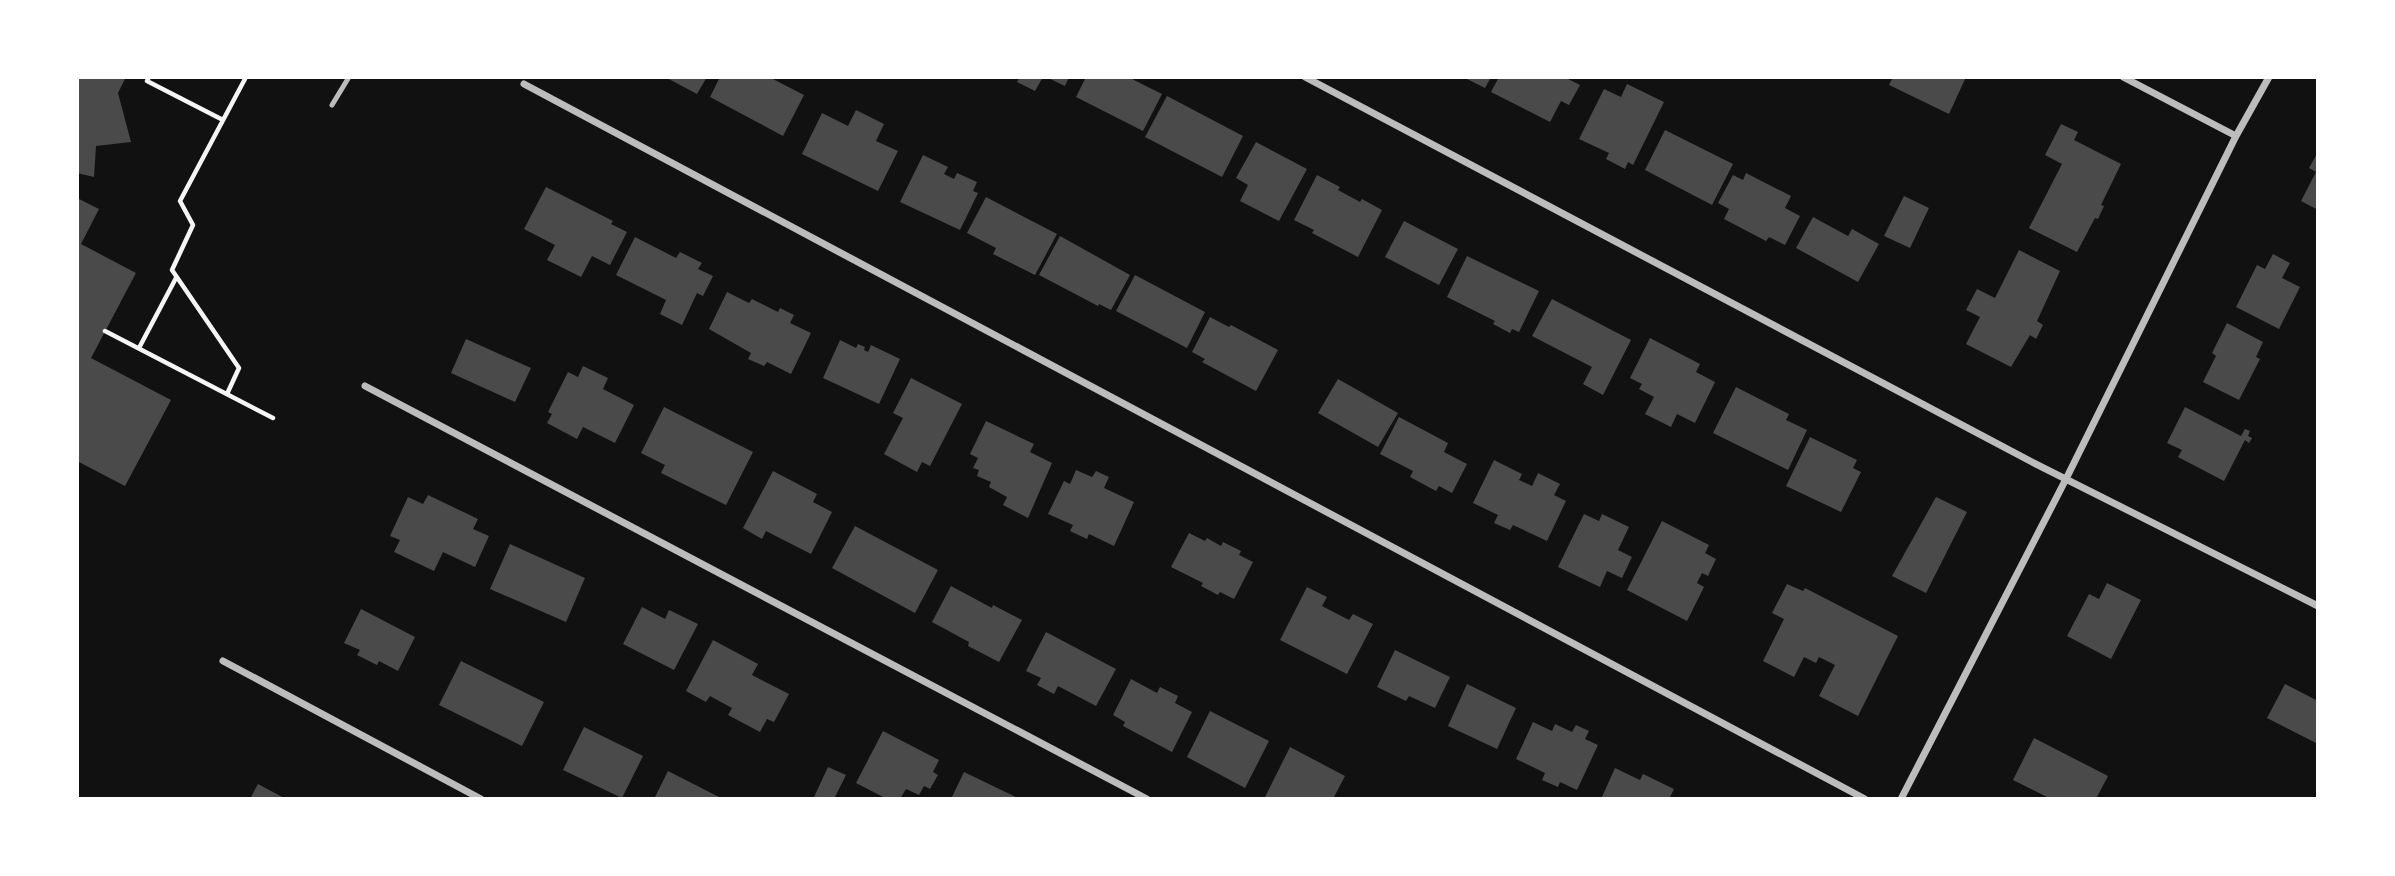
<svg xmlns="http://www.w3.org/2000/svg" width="2395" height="876" viewBox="0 0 2395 876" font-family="'Zilla Slab',serif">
	<rect width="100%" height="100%" fill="#111"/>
	<!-- building -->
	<path fill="#4a4a4a" d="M77 77H126L118 93 131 142 96 146 94 177 77 173Z
		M665 77H707L697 94Z
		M720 77H769L804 95 783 136 710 97Z
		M1020 77H1043L1035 91 1017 82Z
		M1046 77H1069L1065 86Z
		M1086 77H1128L1162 94 1143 131 1076 97Z
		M1463 77H1491L1485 88Z
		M1499 77H1564L1580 85 1569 105 1561 101 1550 122 1491 92Z
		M1893 77H1966L1949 114 1889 85Z
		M1627 84 1664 102 1633 165 1628 162 1625 169 1606 159 1609 153 1579 139 1604 89 1621 97Z
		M1167 96 1243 136 1222 177 1145 137Z
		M856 110 884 124 876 141 898 151 878 191 802 154 822 113 848 126Z
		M2061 124 2078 132 2074 140 2121 164 2101 205 2104 206 2098 219 2095 218 2077 252 2029 228 2062 164 2045 155Z
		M1665 130 1733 164 1712 205 1645 170Z
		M1256 142 1307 169 1279 221 1240 201 1248 185 1236 178Z
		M2318 152V210L2301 201 2316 172 2309 168Z
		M923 155 948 167 944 174 954 179 957 173 977 182 973 191 978 193 960 230 900 202Z
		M1746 173 1791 196 1785 208 1800 216 1785 245 1769 237 1766 241 1724 219 1729 209 1718 203 1733 175 1743 180Z
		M1317 175 1340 187 1338 190 1360 202 1362 199 1382 210 1358 257 1312 233 1314 230 1294 220Z
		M546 187 613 221 611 224 627 232 610 265 592 256 581 277 547 260 555 245 524 229Z
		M1904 196 1929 208 1910 248 1884 236Z
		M986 197 1057 234 1035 275 993 254 996 248 967 233Z
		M77 198 99 209 81 244 136 273 91 358 171 400 125 486 77 461Z
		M1813 217 1848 236 1852 229 1879 244 1858 282 1796 248Z
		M1404 221 1458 249 1439 285 1385 257Z
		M1060 236 1130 275 1111 310 1099 304 1098 306 1039 275Z
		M635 237 676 258 680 252 702 263 698 269 713 276 703 296 697 293 682 325 660 314 666 300 616 275Z
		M2019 250 2060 271 2037 321 2043 325 2036 339 2030 335 2011 367 1966 344 1980 317 1966 310 1977 289 1995 298Z
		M2273 254 2290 263 2282 278 2300 287 2279 329 2236 307 2257 265 2265 269Z
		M1467 256 1539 291 1519 332 1512 329 1510 333 1493 324 1495 321 1447 297Z
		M1135 275 1205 312 1187 348 1116 311Z
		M727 292 749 303 752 299 778 312 780 308 794 315 790 323 811 333 791 374 767 362 764 366 748 359 751 353 709 329Z
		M1552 299 1631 340 1603 395 1583 384 1592 367 1532 336Z
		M1210 317 1229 327 1231 325 1278 350 1256 391 1202 362 1205 359 1192 352Z
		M2227 323 2263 342 2256 357 2260 359 2239 400 2203 382 2216 356 2212 353Z
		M1650 338 1700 364 1696 372 1715 382 1695 423 1677 414 1671 427 1645 414 1654 397 1639 389 1642 384 1630 378Z
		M466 339 531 368 515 402 451 373Z
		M840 340 856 348 858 344 865 347 864 350 868 352 871 345 900 359 879 404 823 378Z
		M583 366 608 378 603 389 634 405 615 443 583 427 577 439 547 423 552 414 548 412 568 372 578 377Z
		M911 378 962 404 930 466 922 462 917 472 884 454 903 418 893 413Z
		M1338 379 1398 413 1378 447 1318 413Z
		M1736 387 1789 414 1786 420 1807 430 1788 470 1713 433Z
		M664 407 753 452 726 505 661 473 665 465 641 453Z
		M2185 407 2241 436 2245 429 2250 431 2248 436 2252 438 2249 443 2245 440 2224 481 2178 457 2182 450 2167 443Z
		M1399 417 1448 443 1444 452 1467 464 1452 493 1439 486 1436 491 1410 477 1413 471 1380 454Z
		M986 421 1034 444 1030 452 1052 463 1028 518 1003 505 1007 497 989 487 991 482 977 476 979 470 973 468 978 458 970 454Z
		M1810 437 1857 460 1853 468 1861 472 1841 512 1786 486Z
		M1494 460 1522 474 1519 480 1532 486 1538 473 1560 484 1554 495 1566 501 1547 541 1513 525 1510 530 1494 523 1498 515 1473 503Z
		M1076 470 1092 477 1096 471 1109 477 1104 488 1134 502 1114 546 1089 534 1087 539 1070 531 1073 525 1048 514 1064 481 1070 484Z
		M773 471 817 494 813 502 832 512 811 554 766 531 762 539 743 528Z
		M428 495 478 519 473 529 489 536 475 567 443 552 434 571 394 552 400 540 390 536 408 497 423 504Z
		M1936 497 1967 512 1926 593 1892 576Z
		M1584 514 1599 521 1602 514 1629 527 1618 550 1632 557 1622 578 1607 571 1600 587 1558 567Z
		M1662 521 1709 545 1705 553 1716 559 1708 576 1702 573 1697 583 1704 587 1687 621 1627 590Z
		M855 526 938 570 915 613 832 568Z
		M1189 533 1205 541 1207 538 1221 546 1223 542 1241 551 1239 555 1253 562 1234 599 1220 592 1218 595 1201 586 1203 583 1171 567Z
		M510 544 585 578 566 622 490 589Z
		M2107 583 2141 600 2111 659 2067 636 2089 594 2099 599Z
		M1787 584 1803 591 1805 588 1898 636 1858 716 1819 696 1835 665 1819 657 1816 663 1804 657 1794 677 1763 661 1784 619 1772 613Z
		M951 586 992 608 993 605 1022 620 999 662 968 646 969 642 932 622Z
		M1307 587 1327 597 1322 606 1349 620 1353 614 1373 624 1347 674 1280 640Z
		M642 607 665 619 669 610 698 624 674 670 623 644Z
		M361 609 415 637 398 671 379 661 377 665 357 655 360 650 344 643Z
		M1046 632 1116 669 1096 706 1058 686 1054 694 1037 685 1041 678 1026 671Z
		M713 640 758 664 752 675 789 694 774 722 767 719 760 732 728 715 732 708 710 696 706 702 686 691Z
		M1395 650 1450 677 1435 708 1409 696 1406 701 1377 687Z
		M461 661 544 702 522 746 439 705Z
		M1131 679 1157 693 1160 687 1178 696 1175 703 1192 712 1172 752 1123 726 1125 722 1113 715Z
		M1467 684 1516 708 1497 749 1448 726Z
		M2285 684 2318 701V744L2267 718Z
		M1210 711 1269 741 1245 788 1187 757Z
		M1533 722 1552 731 1555 724 1572 732 1576 725 1589 731 1585 739 1598 745 1577 790 1560 782 1558 787 1542 780 1545 773 1516 759Z
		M584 727 643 756 622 798 563 770Z
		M883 731 939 760 933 772 938 775 930 789 924 786 919 795 906 789 900 799H887L856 783Z
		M2034 738 2108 776 2096 799H2051L2013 780Z
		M1290 747 1345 776 1333 799H1269L1265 797Z
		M828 767 846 775 834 799H813Z
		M1615 768 1640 780 1643 774 1674 789 1669 799H1601Z
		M668 771 719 797 718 799H654Z
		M964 772 1020 799H951Z
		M258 784 286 799H250Z"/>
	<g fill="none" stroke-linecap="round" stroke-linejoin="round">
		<!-- path -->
		<path stroke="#f5f5f5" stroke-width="4.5" d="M149 77 147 81 223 120
			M105 331 273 418
			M139 348 176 278
			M227 394 239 368 172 270 193 225 180 201 246 77"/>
		<!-- service -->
		<path stroke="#bcbcbc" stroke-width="5" d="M332 105 349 77"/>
		<!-- minor -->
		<path stroke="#bcbcbc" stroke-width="7" d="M1305 77 2032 462 2318 606
			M2123 77 2236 136
			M524 84 1865 799
			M365 386 1147 799
			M223 661 481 799
			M1901 799 2066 479 2236 136 2269 77"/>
	</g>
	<!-- border -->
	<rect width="2395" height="876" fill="none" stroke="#ffffff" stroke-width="158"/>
</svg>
